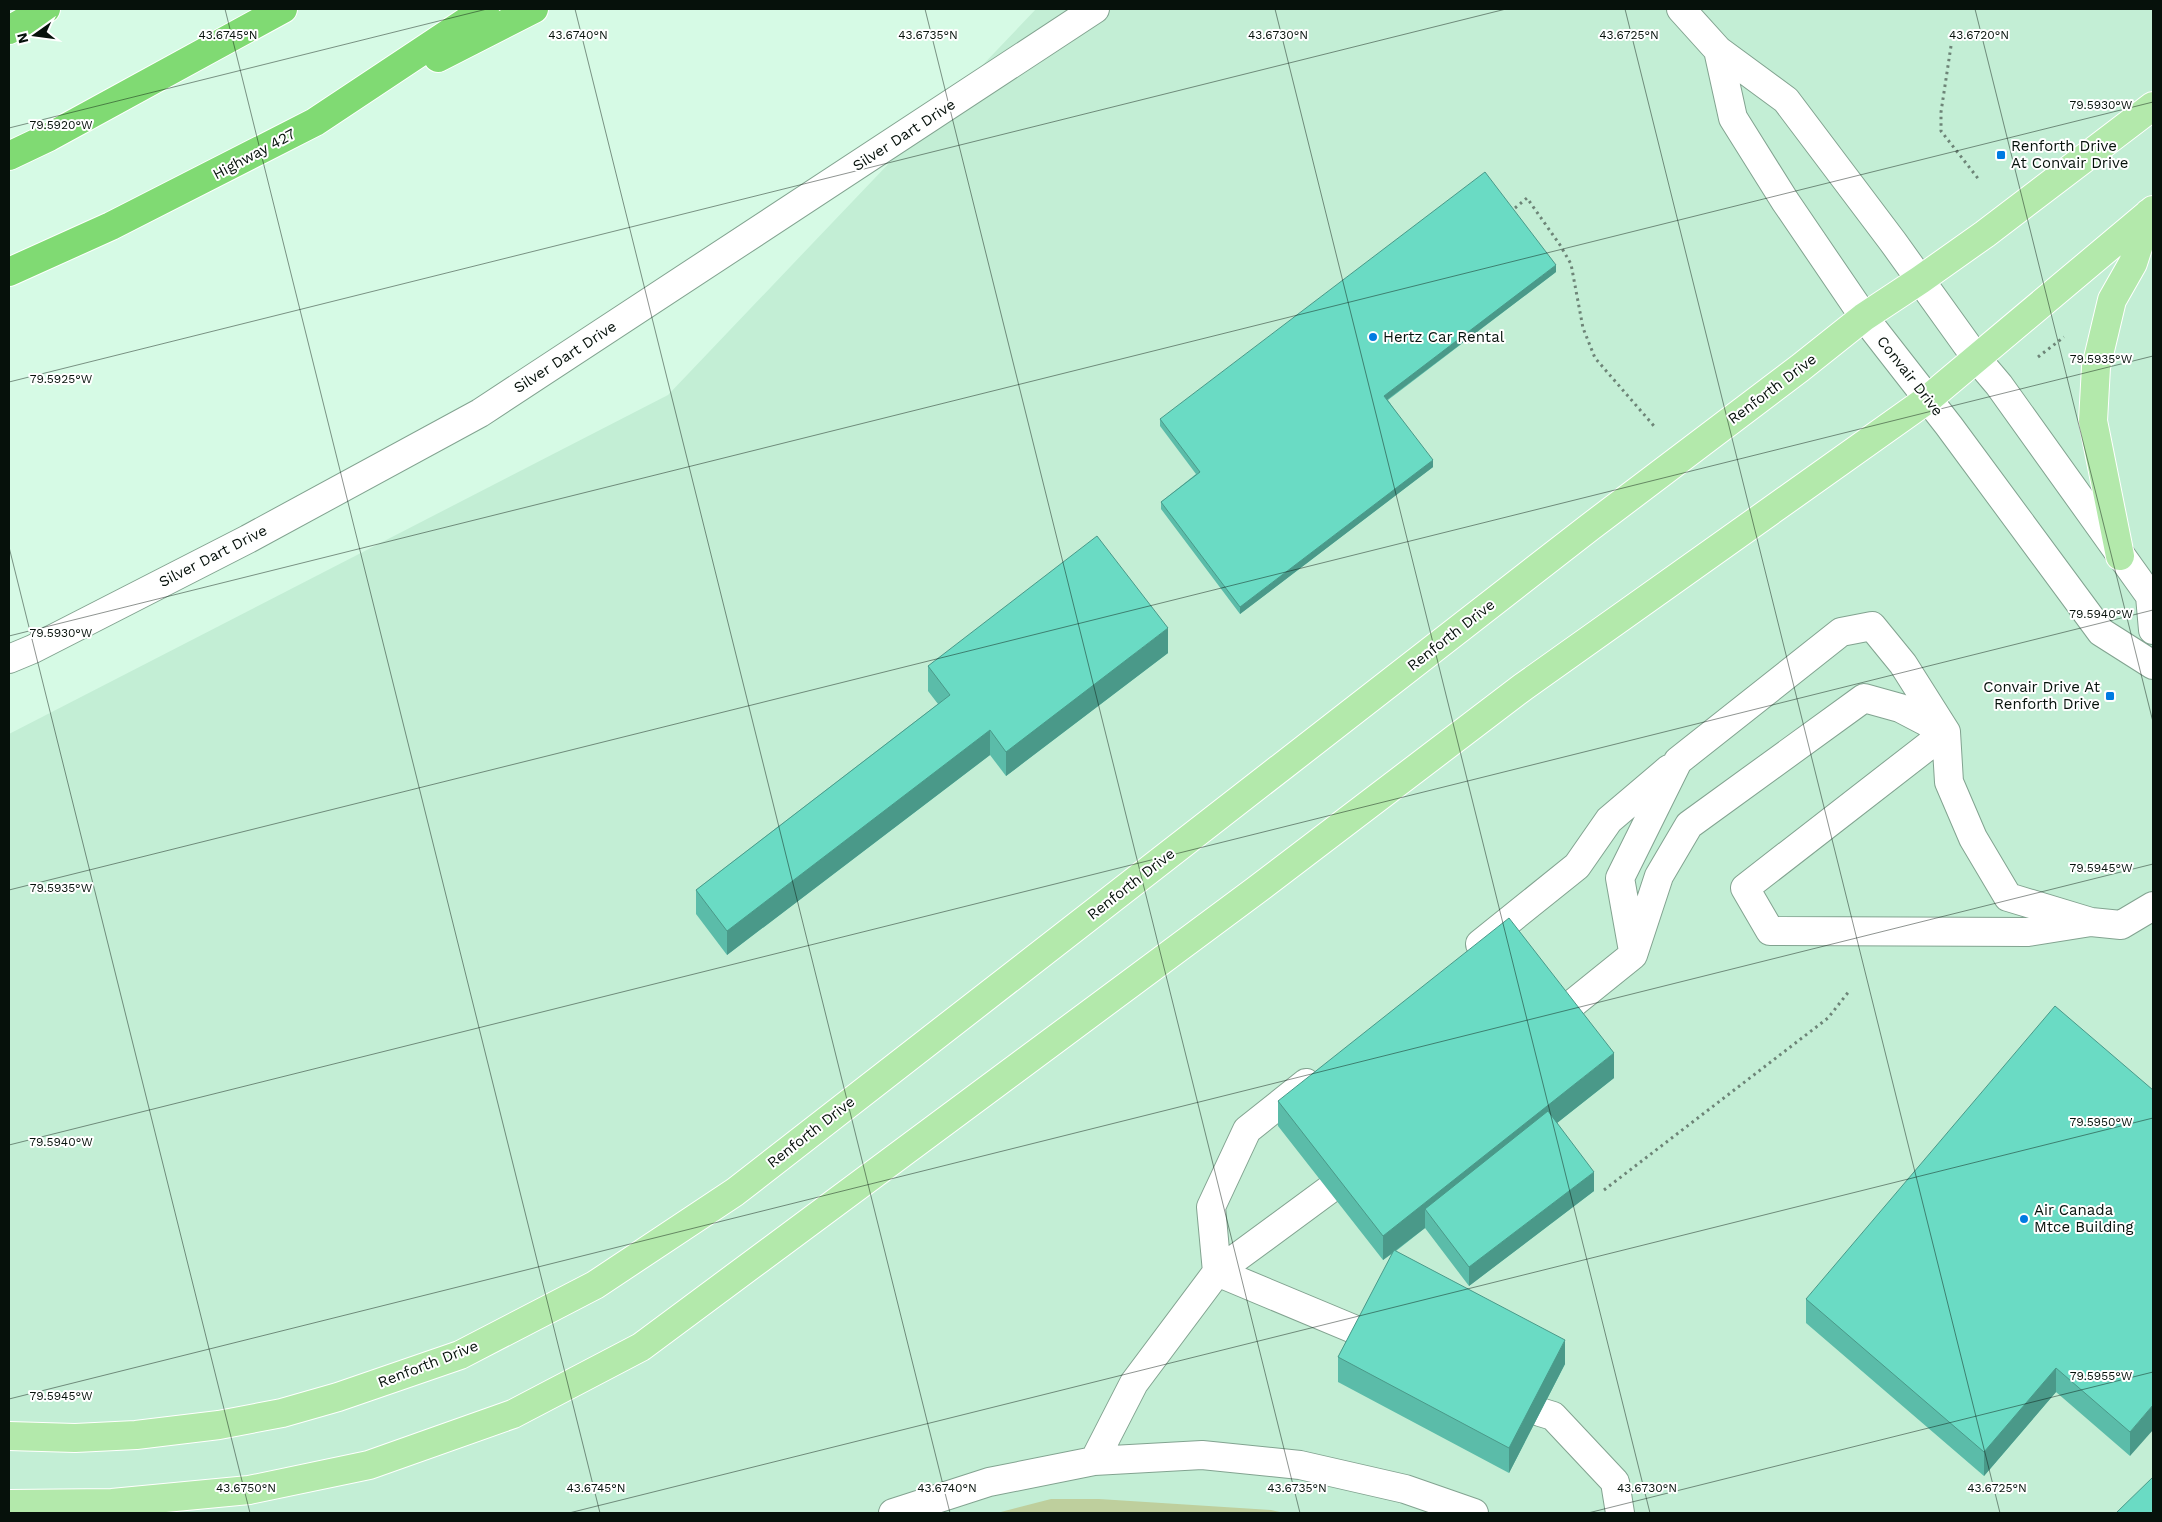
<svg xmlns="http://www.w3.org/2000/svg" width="2162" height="1522" viewBox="0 0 2162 1522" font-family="'Work Sans',sans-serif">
	<rect width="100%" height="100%" fill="#d6fae5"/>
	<!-- built -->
	<path fill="#c3eed5" d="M1036 9H2153V1513H9V734L668 395Z"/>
	<!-- green -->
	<path fill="#becf9d" d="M1051 1499H1099L1271 1510 1284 1513H997Z"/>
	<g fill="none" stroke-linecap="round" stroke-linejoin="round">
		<!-- minor casing -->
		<g stroke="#82a390" stroke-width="30">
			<path id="minor" d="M1681 9 1718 50 1786 100 1893 242 1977 359 1999 385 2150 596 2153 630
				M1718 50 1733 118 1785 201 1864 317 1949 426 2101 632 2153 665
				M9 659 33 649 248 539 480 413 1095 9
				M1480 944 1577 866 1609 820 1669 769
				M1633 951 1620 878 1678 761 1841 632 1872 626 1903 664 1946 732 1949 782 1973 838 2008 897 2091 922 2121 925 2153 906
				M1545 1026 1633 955 1659 876 1689 825 1864 698 1900 708 1946 732 1745 888 1770 931 2028 932 2091 922
				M1217 1272 1211 1207 1247 1130 1306 1083
				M1217 1272 1387 1343
				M1506 1397 1540 1412 1553 1416 1615 1482 1620 1513
				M1094 1461 1134 1383 1217 1272 1357 1169
				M893 1513 989 1482 1094 1461 1202 1455 1300 1465 1405 1489 1474 1513"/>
		</g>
		<!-- major casing -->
		<g stroke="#fff" stroke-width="30">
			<path id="major" d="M2120 556 2093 421 2096 367 2112 300 2133 263 2149 213
				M9 1436 75 1438 136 1435 219 1425 282 1413 338 1397 460 1355 595 1285 735 1192 1590 527 1800 368 1864 317 1920 280 1985 234 2153 106
				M9 1504 112 1503 249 1490 369 1465 513 1414 641 1347 1255 891 1523 687 1928 399 2153 210"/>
		</g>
		<!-- highway casing -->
		<g stroke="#fff" stroke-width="30">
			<path id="highway" d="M9 30 46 9
				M438 58 534 9
				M9 156 49 137 283 9
				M9 272 111 226 315 122 485 9"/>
		</g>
		<!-- path -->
		<path stroke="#6d8477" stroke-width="3" stroke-dasharray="2.5 4" stroke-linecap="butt" d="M1951 46 1941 112V131L1980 181
			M1515 208 1527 198 1560 245 1571 264 1583 328 1595 358 1654 426
			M2038 357 2064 337
			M1604 1190 1828 1018 1850 990"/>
		<!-- minor -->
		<use href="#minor" stroke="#fff" stroke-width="28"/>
		<!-- major -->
		<use href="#major" stroke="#b3e9ab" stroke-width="28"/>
		<!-- highway -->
		<use href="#highway" stroke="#80da73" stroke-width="28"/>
	</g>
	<!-- wall -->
	<path fill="#5bbca9" d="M1556 272 1388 400 1433 467 1240 614 1161 509V502L1196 474 1160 426V419Z
		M1168 653 1006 776 990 755 727 955 696 914V890L938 704 928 691V666Z
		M1614 1078 1557 1123 1594 1191 1469 1286 1425 1228 1396 1251 1565 1364 1509 1473 1338 1382V1357L1393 1253 1383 1260 1278 1126V1101Z
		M2153 1090 2130 1456 2056 1392 1984 1476 1806 1323V1299Z"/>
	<!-- shaded-wall -->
	<path fill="#4a9989" d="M1556 265V272L1384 402V396Z
		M1433 460V467L1240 614V607Z
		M1168 628V653L1006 776V752Z
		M990 730V755L727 955V931Z
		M1614 1053V1078L1434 1220 1425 1209V1228L1383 1260V1236Z
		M1594 1172V1191L1469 1286V1267Z
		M1565 1340V1364L1509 1473V1448Z
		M2056 1368V1392L1984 1476V1452Z
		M2153 1405V1430L2130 1456V1432Z"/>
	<!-- building -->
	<path fill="#6adbc4" stroke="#4a9989" d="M1485 172 1556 265 1384 396 1433 460 1240 607 1161 502 1200 472 1160 419Z
		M1097 536 1168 628 1006 752 990 730 727 931 696 890 950 695 928 666Z
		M1509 918 1614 1053 1383 1236 1278 1101Z
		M2055 1006 2153 1090V1405L2130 1432 2056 1368 1984 1452 1806 1299Z
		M1548 1111 1594 1172 1469 1267 1425 1209Z
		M1394 1250 1565 1340 1509 1448 1338 1357Z
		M2153 1477V1513H2116Z"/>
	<!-- ticks -->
	<path fill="none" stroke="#06110b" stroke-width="1" stroke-opacity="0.45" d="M225 9 600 1513M575 9 950 1513M925 9 1300 1513M1275 9 1650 1513M1625 9 2000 1513M1975 9 2153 722M9 128 487 9M9 382 1506 9M9 547 250 1513M9 636 2153 102M9 890 2153 356M9 1145 2153 610M9 1399 2153 864M569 1513 2153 1118M1588 1513 2153 1372"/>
	<!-- markers -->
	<g fill="#007be2" stroke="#fff" stroke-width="2">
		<rect x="1996" y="150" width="10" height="10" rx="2.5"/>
		<circle cx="1373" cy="337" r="5"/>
		<rect x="2105" y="691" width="10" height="10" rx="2.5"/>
		<circle cx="2024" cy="1219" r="5"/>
	</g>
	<g text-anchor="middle" stroke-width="4" stroke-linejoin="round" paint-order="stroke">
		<!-- street labels -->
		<g font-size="15" fill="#06110b" stroke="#fff">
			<text transform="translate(904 135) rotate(-33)" y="5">Silver Dart Drive</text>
			<text transform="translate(254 154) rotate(-28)" y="5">Highway 427</text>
			<text transform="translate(565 357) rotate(-33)" y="5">Silver Dart Drive</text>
			<text transform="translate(1910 376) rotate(52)" y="5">Convair Drive</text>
			<text transform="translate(1772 389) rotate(-37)" y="5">Renforth Drive</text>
			<text transform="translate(213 556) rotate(-27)" y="5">Silver Dart Drive</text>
			<text transform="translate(1451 635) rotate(-38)" y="5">Renforth Drive</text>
			<text transform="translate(1131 884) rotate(-38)" y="5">Renforth Drive</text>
			<text transform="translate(811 1132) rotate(-38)" y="5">Renforth Drive</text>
			<text transform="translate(428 1364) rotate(-21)" y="5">Renforth Drive</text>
		</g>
		<!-- poi labels -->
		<g font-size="15" fill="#06110b" stroke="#fff" text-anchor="start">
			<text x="2011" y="151">Renforth Drive<tspan x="2011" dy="17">At Convair Drive</tspan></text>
			<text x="1383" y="342">Hertz Car Rental</text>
			<text x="2100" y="692" text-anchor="end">Convair Drive At<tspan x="2100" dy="17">Renforth Drive</tspan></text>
			<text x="2034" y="1215">Air Canada<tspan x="2034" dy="17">Mtce Building</tspan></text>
		</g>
	</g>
	<g font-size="12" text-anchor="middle" fill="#06110b" stroke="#fff" stroke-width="4" stroke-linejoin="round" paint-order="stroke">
		<text x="228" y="39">43.6745°N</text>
		<text x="578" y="39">43.6740°N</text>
		<text x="928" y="39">43.6735°N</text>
		<text x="1278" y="39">43.6730°N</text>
		<text x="1629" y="39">43.6725°N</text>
		<text x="1979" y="39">43.6720°N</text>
		<text x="2101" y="109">79.5930°W</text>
		<text x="61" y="129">79.5920°W</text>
		<text x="2101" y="363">79.5935°W</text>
		<text x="61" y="383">79.5925°W</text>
		<text x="2101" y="618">79.5940°W</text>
		<text x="61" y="637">79.5930°W</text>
		<text x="2101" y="872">79.5945°W</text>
		<text x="61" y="892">79.5935°W</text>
		<text x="2101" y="1126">79.5950°W</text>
		<text x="61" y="1146">79.5940°W</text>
		<text x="2101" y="1380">79.5955°W</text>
		<text x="61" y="1400">79.5945°W</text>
		<text x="246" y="1492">43.6750°N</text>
		<text x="596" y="1492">43.6745°N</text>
		<text x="947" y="1492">43.6740°N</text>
		<text x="1297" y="1492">43.6735°N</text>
		<text x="1647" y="1492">43.6730°N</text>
		<text x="1997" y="1492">43.6725°N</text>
	</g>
	<!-- border -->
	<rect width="2162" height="1522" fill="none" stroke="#06110b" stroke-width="20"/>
	<!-- north arrow -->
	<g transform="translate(35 35) rotate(256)" stroke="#ffffff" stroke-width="4" paint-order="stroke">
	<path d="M0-4L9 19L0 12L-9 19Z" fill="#06110b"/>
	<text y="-8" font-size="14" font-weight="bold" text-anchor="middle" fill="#06110b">N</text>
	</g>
</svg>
